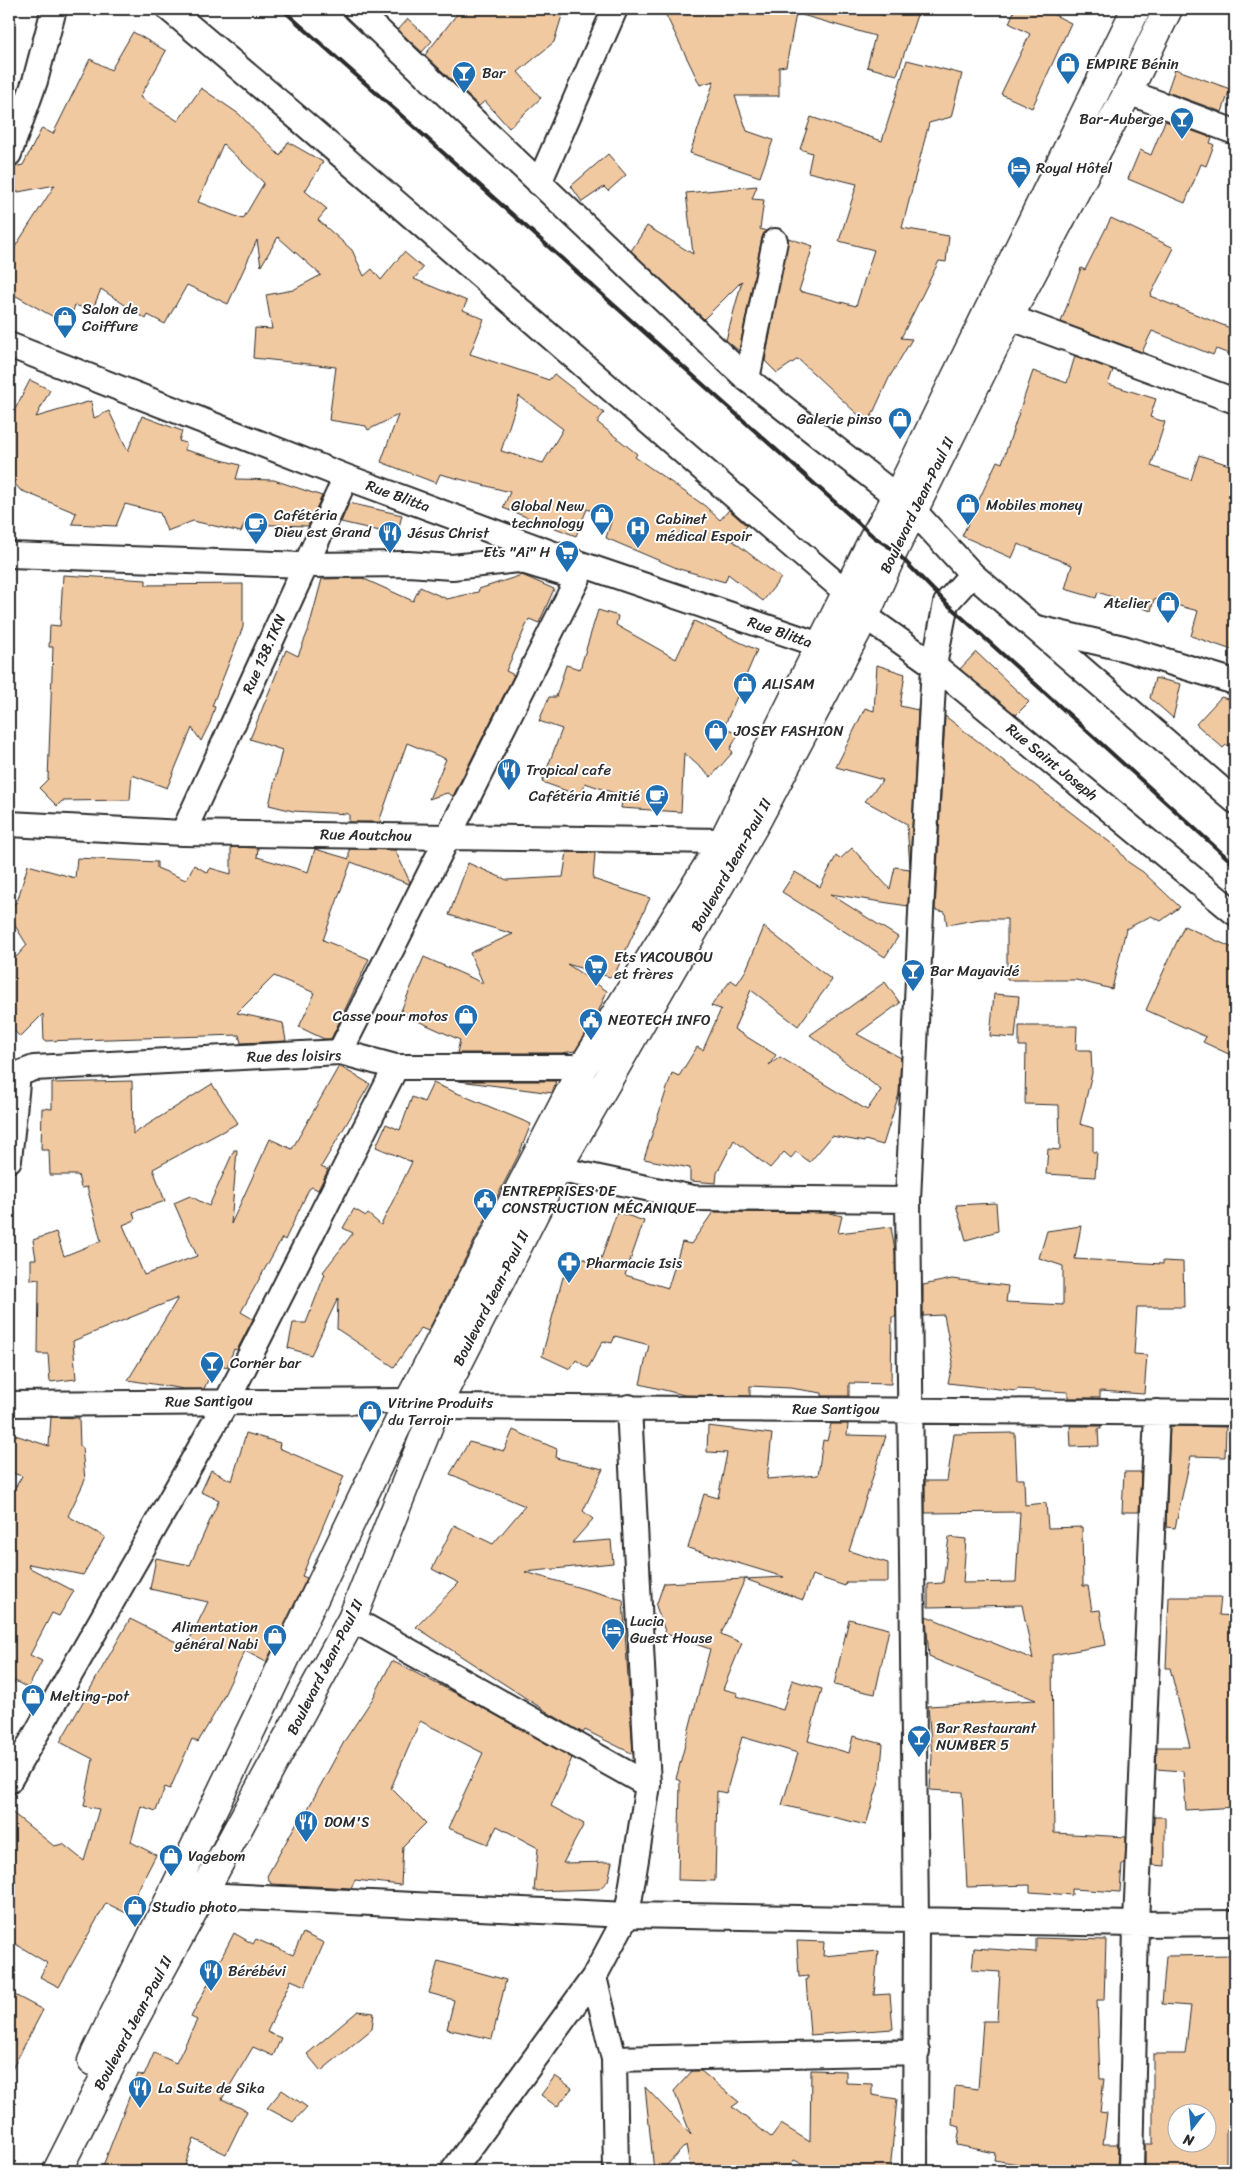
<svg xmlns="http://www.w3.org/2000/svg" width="1244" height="2180" viewBox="0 0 1244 2180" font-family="Sriracha,sans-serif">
	<rect width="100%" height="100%" fill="#fff"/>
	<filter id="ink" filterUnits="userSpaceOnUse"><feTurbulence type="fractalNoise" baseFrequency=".02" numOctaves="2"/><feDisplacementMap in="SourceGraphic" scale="10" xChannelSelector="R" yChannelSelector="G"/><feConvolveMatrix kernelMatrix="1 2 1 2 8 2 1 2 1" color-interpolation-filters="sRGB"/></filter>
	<g filter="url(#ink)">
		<!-- building -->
		<path fill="#f1c9a1" stroke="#2b2b2b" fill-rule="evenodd" d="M461 9H564L554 42 518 72 541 98 509 128 485 101 479 106 425 55Z
			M663 9H797L786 66 779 67V96H735L747 131 773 140 760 177 690 153 714 81 700 85Z
			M802 9H861L885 16 888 9H919L897 75 867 67 875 36 802 15Z
			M1015 9H1042L1071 23 1032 108 1001 94 1030 34 1009 23Z
			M408 19 432 41 422 52 398 30Z
			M133 32 166 51 140 97 178 121 201 88 239 114 280 156 288 142 323 162 305 191 327 209 318 220 352 250 364 276 372 269 381 280 404 252 423 268 414 279 467 301 463 310 484 319 470 354 549 380 554 374 604 413 597 422 637 454 635 457 705 506 720 520 729 510 747 526 733 541 781 578 763 601 728 574 725 582 679 569 606 538 612 518 587 509 576 536 503 508 510 492 440 474 436 483 381 462 398 415 368 430 366 426 329 420 336 367 253 358 255 328 272 329 266 295 293 290 321 275 278 237 261 266 257 240 228 304 187 285 165 324 148 315 146 319 101 289 92 311 75 305 68 325 9 292V256L55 185 13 193 9 168 23 165 42 128 53 134 90 59 111 70ZM223 144 264 183 243 219 198 202ZM519 396 563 429 543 463 501 451Z
			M907 60 962 74 951 117 929 123 902 228 949 236 946 262 939 261 901 338 912 339 889 378 868 424 798 359 777 373 765 361 788 238 813 246 799 291 856 306 874 250 839 241 857 184 808 172 812 153 800 149 811 117 882 141Z
			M1175 69 1230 89 1222 112 1167 92Z
			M1165 121 1212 138 1210 143 1214 145 1206 166 1201 164 1185 203 1128 179 1140 150 1151 155Z
			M608 154 626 175 608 191 604 187 582 202 571 186Z
			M757 186 752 199 764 200 760 229 766 231 762 238 739 351 726 340 742 281 704 319 631 251 647 226 693 254 686 193Z
			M1111 218 1174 248 1150 296 1235 330V356L1216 349 1213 355 1152 331 1142 352 1061 322 1081 268 1085 270Z
			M1075 356 1113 370 1108 384 1156 399 1150 417 1165 422 1151 466 1191 480 1199 455 1235 467V651L1191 636 1198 611 1154 599 1151 611 1098 592 1096 598 1065 589 1072 565 1018 544 1012 558 962 536 997 461 1002 463 1033 371 1067 383Z
			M30 380 50 390 36 417 91 401 94 418 109 411 128 451 142 416 182 431 179 441 186 443 185 450 240 465 236 479 274 480 322 496 308 526 244 524 241 532 193 521 167 531 160 513 125 504 116 526 72 524 76 513 20 490 9 476V421Z
			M349 503 402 515 397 535 341 522Z
			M63 575 146 580V585L243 584V627L212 706 215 707 210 723 201 741 192 728 167 788 132 775 130 800 62 801 57 806 39 788 48 779 53 647H49L50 625 60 626Z
			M522 575 554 589 539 623 529 619 506 671 514 675 453 796 447 793 429 799 446 759 407 743 380 819 382 822H349V814L293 811 269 805 282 750 250 739 286 650 298 656 308 631 322 579 362 578 413 601 420 587 447 599 478 592 479 589Z
			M598 610 618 616 616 625 676 659 694 621 757 650 724 727 738 735 730 749 733 752 711 777 684 753 681 812 621 808 623 796 585 783 581 796 542 782 562 729 539 721 549 697H556L566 665 580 669Z
			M976 652 1029 702 1016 715 960 669Z
			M877 665 905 674 900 706 918 710 910 867 907 824 865 801 883 780 836 767 865 708 874 711Z
			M1155 678 1181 684 1173 718 1150 698Z
			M1221 697 1235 701V747L1226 745 1223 748 1196 724Z
			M945 716 1116 847 1128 862 1143 872 1180 907 1161 921 1151 916 1126 929 1112 989 1076 980H1007V919H980L947 925 945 912 935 910Z
			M231 847 258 848 257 857 308 872 315 849 349 859V849L395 850 410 882 409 884 351 862 323 940 369 959 331 1039H324L299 1027 315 993 274 976 237 1013 283 1023 286 1041 241 1043 239 1035 44 1041 43 1014 20 1037 9 1025V965L27 945 9 916V907L17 902 28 865 75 878 77 858 157 862V868L186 880 194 865 208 873 210 868 231 874Z
			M852 848 890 889 895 867 910 869 908 906 830 894 898 937 885 957 782 892 795 872 820 887 836 856 840 859Z
			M567 852 595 853 593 879 650 898 613 978 567 964 607 991 597 1015 575 1051 562 1053H457L460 1040 400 1013 424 957 483 983 470 953 513 934 449 915 468 863 507 880 563 877Z
			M1184 926 1235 949V1057L1203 1042 1206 1037 1146 1010Z
			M764 927 832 980 798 1026 751 990 734 1029 776 1055 769 1065 780 1057 867 1110 881 1090 810 1035 885 982 900 1003 857 1034 901 1058 899 1094 883 1145 865 1140 864 1142 832 1136 810 1162 796 1152 791 1158 784 1152 770 1168 734 1140 717 1173 716 1183 690 1181V1168L644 1159 672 1073 679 1076 697 1047 703 1050 721 1009 711 1006 731 980 737 984 746 970Z
			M994 994 1019 996 1015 1038 990 1036Z
			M1019 1026H1077L1076 1050H1091L1092 1073 1080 1124 1093 1128V1152H1097L1095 1177 1046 1174 1048 1149 1060 1150 1059 1105 1025 1104 1026 1046H1019Z
			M339 1066 370 1084 321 1167 328 1170 318 1190 312 1187 309 1189 285 1240 282 1238 241 1312 253 1319 237 1350 234 1349 227 1367 215 1363 204 1389H184L128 1380 178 1298 73 1341 76 1379 50 1382 48 1354H38L39 1279 31 1280V1259H36L33 1240 56 1232 64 1256 101 1241 87 1187 81 1188 78 1175H50L49 1150H41L42 1108 52 1109V1083L132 1081 133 1134 212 1084 238 1123 153 1169 165 1201 133 1212 135 1220 123 1225 144 1275 197 1256 174 1203 190 1196 209 1206 234 1150H237L231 1224 270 1139 292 1149Z
			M459 1081H556L552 1093Z
			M433 1083 531 1124 519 1154 428 1331 421 1328 394 1367 337 1329 338 1298 311 1355 288 1348 293 1323H306L325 1274 323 1272 353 1233 343 1228 354 1209 366 1216 368 1214 381 1225 412 1162 376 1147 386 1124 400 1130 412 1097 424 1102Z
			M996 1203 998 1231 966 1240 956 1205Z
			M617 1212 644 1221 625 1275 668 1288 682 1242 691 1244 713 1212 830 1213 842 1216 838 1233 891 1227 895 1251 896 1317H892L891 1384 849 1383V1396H822V1393L790 1388 750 1386V1396L684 1395 640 1384 649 1345 615 1336 612 1343 603 1341 588 1368 576 1360 570 1369 542 1356 563 1277 571 1278 580 1257 599 1265Z
			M1081 1226 1075 1259 1163 1264V1261L1183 1262 1184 1307H1137L1134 1354 1147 1355 1144 1394 1100 1391V1398H1068V1392L1017 1389 1016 1391 948 1383 953 1362 944 1315 923 1316V1285L952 1279 1008 1286 1006 1302 1063 1305V1266L1039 1258 1047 1231Z
			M51 1417 79 1418 80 1446 82 1447 85 1480 68 1516 105 1537 83 1575 29 1564 28 1567 74 1591 59 1616 52 1613 30 1655 42 1661 28 1688 15 1681 9 1693V1498L22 1476 9 1472V1433L49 1446Z
			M831 1424H848L847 1435 886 1436 849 1551 888 1563V1582H846L845 1586 812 1575 803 1600 745 1579 784 1577 688 1548 704 1494 718 1498 727 1453 707 1452 708 1426 772 1434 767 1479 818 1475 823 1440 827 1441Z
			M1070 1426H1101V1429H1098L1099 1446 1071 1447Z
			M1170 1426 1226 1427 1225 1457 1191 1456 1175 1528 1166 1527Z
			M513 1430 557 1449 556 1458 603 1469 583 1511 593 1519 572 1543 611 1540 613 1563 525 1572 623 1600 633 1754 585 1730 583 1733 552 1715 416 1627 459 1583 432 1569 454 1525 493 1544 525 1506 450 1474 469 1442 504 1451Z
			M246 1433 280 1443 279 1448 344 1476 302 1576 307 1578 266 1662 245 1651 218 1708 198 1742 192 1739 170 1789 165 1787 156 1811 141 1806 131 1842 156 1855 126 1913 106 1903 59 1987 40 1977 47 1963 9 1940V1810L54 1846 63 1844 84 1861 99 1809 84 1806 93 1759 60 1742 130 1619 186 1647 208 1602 150 1589 156 1558 190 1565 219 1500 201 1492 211 1470 232 1481Z
			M1015 1433 1017 1479H1024L1025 1505 1046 1503 1048 1528 1082 1527 1083 1586H1088L1092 1611 1100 1610 1106 1645 1052 1655 1054 1833 1126 1837 1125 1864H1122L1120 1892 1072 1889V1895L1030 1892V1885L967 1887 962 1792 930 1790 932 1756 928 1706 1036 1700 929 1657 927 1630 926 1616 1033 1659 1022 1605 928 1607V1584L943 1583 949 1537 966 1539 963 1583 1016 1582 1020 1512 925 1513V1481H947L954 1434Z
			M1124 1472H1141L1139 1512H1122Z
			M745 1579 721 1634 742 1643 723 1689 738 1693 737 1696 783 1710 792 1680 822 1689 808 1741 849 1753 853 1736 883 1744 880 1778 866 1825 782 1805 798 1753 742 1737 726 1793 717 1791 715 1881 678 1880 680 1781 676 1779 710 1649 666 1634 656 1606 664 1583Z
			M1169 1597H1221L1219 1615 1235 1616V1807L1186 1810 1183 1771 1156 1769 1157 1747H1190L1170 1668H1166Z
			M849 1619 889 1629 875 1694 834 1685Z
			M392 1661 465 1698 572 1758 551 1806 584 1824 563 1863 612 1862 608 1881 599 1889 534 1891 538 1848 497 1826 488 1844 448 1828 483 1753 420 1721 391 1788 426 1823 403 1846 401 1885 355 1880 351 1888 271 1884 267 1876 301 1815 304 1816 345 1740 373 1698Z
			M1154 1817H1165V1866L1152 1865Z
			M234 1933 253 1944 256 1939 293 1955 303 1933 324 1943 305 1986 291 1980 267 2032 281 2038 273 2056 253 2047 222 2099 247 2111 226 2154 194 2139 183 2171H101L138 2074 144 2076 154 2053 176 2063 197 2020 191 2017Z
			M1036 1938 1106 1940 1104 2000H1097L1100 2079H1104L1100 2112 1107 2113 1103 2144H1118L1117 2171H1018V2164L994 2160 995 2153 957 2145 960 2127 952 2125 955 2086 978 2089 983 2021H997L1000 1972 972 1970 974 1948 1036 1952Z
			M797 1941 824 1942 823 1956 878 1951 874 1995 890 1994 893 2029 810 2035 806 1979 808 1978V1976L799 1977Z
			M1235 1955V2047L1229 2046V2129H1226V2171H1145V2144H1153V2054H1185L1191 2006 1162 2004 1166 1956ZM1176 2112H1206V2142H1176Z
			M438 1961 506 1980 492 2039 447 2029 454 2000 429 1993Z
			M9 1992 43 2010 9 2075Z
			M358 2011 374 2013 372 2029 321 2071 307 2054Z
			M811 2070 846 2071V2083L872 2084V2095L897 2099 890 2171H817L794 2160 787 2171H691L686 2145 661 2171H654L645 2087 691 2135 674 2091 692 2071H701L739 2102 732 2107 771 2137 781 2124 810 2142Z
			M555 2076 572 2088 557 2107 541 2095Z
			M282 2090 307 2107 293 2122 267 2108Z"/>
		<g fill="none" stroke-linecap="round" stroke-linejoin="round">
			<!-- street casing -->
			<g stroke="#2b2b2b" stroke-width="28">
				<path id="street" d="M169 9C398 200 619 399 846 592
					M356 9 747 379 897 497 914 511 972 574 1235 801
					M1128 92 1235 132
					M9 154 35 81 54 9
					M539 183 615 9
					M1009 317 1235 401
					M9 345 346 477 578 563 820 645
					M747 379 775 241
					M9 555 304 565 408 564 452 567 519 560 565 574
					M847 612 865 616 934 665 1235 913
					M1037 628 1123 648 1235 682
					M9 824 183 833 723 841
					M183 833 346 477
					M340 1052 578 578V563
					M9 1160 18 1074 34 1068 340 1052 396 1067H583
					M557 1169 693 1198 908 1200
					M9 1404 409 1401 436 1407 1235 1413
					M352 1619 648 1785
					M9 1781 227 1401 396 1067
					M202 1895 627 1915 1136 1924 1235 1923
					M594 1977 614 2059 616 2171
					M614 2059 917 2052
					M453 2171 594 1977 627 1915 648 1785 629 1407
					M915 2171 916 1920 908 1200 921 913 934 665 946 603 972 574
					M1131 2171 1136 1924 1157 1412"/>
			</g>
			<!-- secondary casing -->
			<g stroke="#2b2b2b" stroke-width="31">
				<path id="secondary" d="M92 2061 409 1401 583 1067 723 841 874 537 897 497 1136 9
					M57 2171 128 2031 352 1619 436 1407 557 1169 756 822 865 616 894 550 1009 317 1128 92 1168 9"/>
			</g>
			<!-- street -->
			<use href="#street" stroke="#fff" stroke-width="24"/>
			<!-- secondary -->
			<use href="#secondary" stroke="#fff" stroke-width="28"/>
			<!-- rail -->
			<path stroke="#2b2b2b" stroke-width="4" d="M282 9 874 537 894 550 946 603 1235 865"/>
		</g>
	</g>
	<!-- icons -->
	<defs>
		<g id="shop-pin" transform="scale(1.25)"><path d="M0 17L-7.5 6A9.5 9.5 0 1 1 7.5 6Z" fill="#1f6fb2" stroke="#fff"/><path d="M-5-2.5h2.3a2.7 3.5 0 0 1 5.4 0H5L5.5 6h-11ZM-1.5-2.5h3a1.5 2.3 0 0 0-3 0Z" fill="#fff"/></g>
		<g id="bar-pin" transform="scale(1.25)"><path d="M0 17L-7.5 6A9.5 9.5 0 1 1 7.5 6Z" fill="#1f6fb2" stroke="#fff"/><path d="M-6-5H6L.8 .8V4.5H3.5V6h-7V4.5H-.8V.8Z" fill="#fff"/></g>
		<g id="hotel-pin" transform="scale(1.25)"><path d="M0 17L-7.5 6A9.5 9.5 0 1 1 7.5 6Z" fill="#1f6fb2" stroke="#fff"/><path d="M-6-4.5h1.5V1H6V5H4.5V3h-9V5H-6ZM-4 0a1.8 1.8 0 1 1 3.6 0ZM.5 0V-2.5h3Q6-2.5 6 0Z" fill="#fff"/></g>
		<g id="cafe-pin" transform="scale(1.25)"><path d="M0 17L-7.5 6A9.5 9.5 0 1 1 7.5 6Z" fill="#1f6fb2" stroke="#fff"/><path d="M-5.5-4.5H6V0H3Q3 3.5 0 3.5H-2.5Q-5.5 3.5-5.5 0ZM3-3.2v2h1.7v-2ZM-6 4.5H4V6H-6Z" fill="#fff"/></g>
		<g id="hospital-pin" transform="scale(1.25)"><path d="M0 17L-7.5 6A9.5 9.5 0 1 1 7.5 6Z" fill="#1f6fb2" stroke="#fff"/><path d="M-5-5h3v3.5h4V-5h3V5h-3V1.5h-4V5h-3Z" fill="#fff"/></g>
		<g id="restaurant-pin" transform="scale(1.25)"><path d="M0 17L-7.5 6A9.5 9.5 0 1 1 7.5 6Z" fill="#1f6fb2" stroke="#fff"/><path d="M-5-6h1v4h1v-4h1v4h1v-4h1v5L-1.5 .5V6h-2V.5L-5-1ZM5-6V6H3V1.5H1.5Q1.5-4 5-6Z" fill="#fff"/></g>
		<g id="supermarket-pin" transform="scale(1.25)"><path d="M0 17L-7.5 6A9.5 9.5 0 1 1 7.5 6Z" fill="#1f6fb2" stroke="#fff"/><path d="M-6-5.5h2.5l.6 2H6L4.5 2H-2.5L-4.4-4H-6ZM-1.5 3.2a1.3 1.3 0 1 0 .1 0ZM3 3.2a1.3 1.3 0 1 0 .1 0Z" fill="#fff"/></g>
		<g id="civic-pin" transform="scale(1.25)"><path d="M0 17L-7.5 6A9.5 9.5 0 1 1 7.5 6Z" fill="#1f6fb2" stroke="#fff"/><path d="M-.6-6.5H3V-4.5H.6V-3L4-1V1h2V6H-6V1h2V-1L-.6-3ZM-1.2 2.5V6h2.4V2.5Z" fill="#fff"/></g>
		<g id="pharmacy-pin" transform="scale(1.25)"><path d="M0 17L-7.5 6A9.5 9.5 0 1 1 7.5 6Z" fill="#1f6fb2" stroke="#fff"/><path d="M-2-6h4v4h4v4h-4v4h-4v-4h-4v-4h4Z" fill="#fff"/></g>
	</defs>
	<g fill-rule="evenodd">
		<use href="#shop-pin" x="1068" y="64"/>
		<use href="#bar-pin" x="464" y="73"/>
		<use href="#bar-pin" x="1182" y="119"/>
		<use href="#hotel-pin" x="1019" y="168"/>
		<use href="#shop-pin" x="65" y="318"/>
		<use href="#shop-pin" x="900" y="419"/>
		<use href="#shop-pin" x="968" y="505"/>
		<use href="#shop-pin" x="602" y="515"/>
		<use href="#cafe-pin" x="256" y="524"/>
		<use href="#hospital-pin" x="638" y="528"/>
		<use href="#restaurant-pin" x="390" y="533"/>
		<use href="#supermarket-pin" x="567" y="552"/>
		<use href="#shop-pin" x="1168" y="603"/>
		<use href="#shop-pin" x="745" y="684"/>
		<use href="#shop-pin" x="716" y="731"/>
		<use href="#restaurant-pin" x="509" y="770"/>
		<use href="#cafe-pin" x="657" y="796"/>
		<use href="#supermarket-pin" x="596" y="966"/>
		<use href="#bar-pin" x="913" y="971"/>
		<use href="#shop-pin" x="466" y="1016"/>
		<use href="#civic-pin" x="591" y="1020"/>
		<use href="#civic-pin" x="485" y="1200"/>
		<use href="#pharmacy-pin" x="569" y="1263"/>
		<use href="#bar-pin" x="212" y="1363"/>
		<use href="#shop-pin" x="370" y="1412"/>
		<use href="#hotel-pin" x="613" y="1630"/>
		<use href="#shop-pin" x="275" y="1636"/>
		<use href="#shop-pin" x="33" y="1696"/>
		<use href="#bar-pin" x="919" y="1737"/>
		<use href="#restaurant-pin" x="306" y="1822"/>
		<use href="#shop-pin" x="171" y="1856"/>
		<use href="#shop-pin" x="135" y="1907"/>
		<use href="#restaurant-pin" x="211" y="1971"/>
		<use href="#restaurant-pin" x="140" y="2088"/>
	</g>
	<g text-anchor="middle" stroke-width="4" stroke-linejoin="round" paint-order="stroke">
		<!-- poi labels -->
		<g font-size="15" fill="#2b2b2b" stroke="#fff" text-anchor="start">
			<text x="1086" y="69">EMPIRE Bénin</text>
			<text x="482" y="78">Bar</text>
			<text x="1164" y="124" text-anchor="end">Bar-Auberge</text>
			<text x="1036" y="173">Royal Hôtel</text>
			<text x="82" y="314">Salon de<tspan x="82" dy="17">Coiffure</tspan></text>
			<text x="882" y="424" text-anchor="end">Galerie pinso</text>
			<text x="986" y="510">Mobiles money</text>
			<text x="584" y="511" text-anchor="end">Global New<tspan x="584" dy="17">technology</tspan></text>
			<text x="274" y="520">Cafétéria<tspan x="274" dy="17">Dieu est Grand</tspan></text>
			<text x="656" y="524">Cabinet<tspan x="656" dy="17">médical Espoir</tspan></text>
			<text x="408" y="538">Jésus Christ</text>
			<text x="550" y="557" text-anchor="end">Ets "Ai" H</text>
			<text x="1150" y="608" text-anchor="end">Atelier</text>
			<text x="762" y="689">ALISAM</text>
			<text x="734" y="736">JOSEY FASHION</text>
			<text x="526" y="775">Tropical cafe</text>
			<text x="640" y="801" text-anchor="end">Cafétéria Amitié</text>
			<text x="614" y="962">Ets YACOUBOU<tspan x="614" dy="17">et frères</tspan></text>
			<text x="930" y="976">Bar Mayavidé</text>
			<text x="448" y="1021" text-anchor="end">Casse pour motos</text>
			<text x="608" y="1025">NEOTECH INFO</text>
			<text x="502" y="1196">ENTREPRISES DE<tspan x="502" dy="17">CONSTRUCTION MÉCANIQUE</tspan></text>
			<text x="586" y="1268">Pharmacie Isis</text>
			<text x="230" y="1368">Corner bar</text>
			<text x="388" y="1408">Vitrine Produits<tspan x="388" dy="17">du Terroir</tspan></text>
			<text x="630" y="1626">Lucia<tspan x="630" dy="17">Guest House</tspan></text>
			<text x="258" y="1632" text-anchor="end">Alimentation<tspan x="258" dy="17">général Nabi</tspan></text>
			<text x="50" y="1701">Melting-pot</text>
			<text x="936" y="1733">Bar Restaurant<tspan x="936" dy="17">NUMBER 5</tspan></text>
			<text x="324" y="1827">DOM'S</text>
			<text x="188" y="1861">Vagebom</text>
			<text x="152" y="1912">Studio photo</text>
			<text x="228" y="1976">Bérébévi</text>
			<text x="158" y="2093">La Suite de Sika</text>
		</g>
		<!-- street labels -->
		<g font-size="15" fill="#2b2b2b" stroke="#fff">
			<text transform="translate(398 496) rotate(20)" y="5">Rue Blitta</text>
			<text transform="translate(917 505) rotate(-64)" y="5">Boulevard Jean-Paul II</text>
			<text transform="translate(780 632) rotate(19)" y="5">Rue Blitta</text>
			<text transform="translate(264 654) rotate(-66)" y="5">Rue 138.TKN</text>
			<text transform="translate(1052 762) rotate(39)" y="5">Rue Saint Joseph</text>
			<text transform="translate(366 835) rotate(1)" y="5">Rue Aoutchou</text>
			<text transform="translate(731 865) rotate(-61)" y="5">Boulevard Jean-Paul II</text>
			<text transform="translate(294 1056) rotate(-1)" y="5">Rue des loisirs</text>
			<text transform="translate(491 1298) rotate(-63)" y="5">Boulevard Jean-Paul II</text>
			<text transform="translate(209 1401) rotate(-1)" y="5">Rue Santigou</text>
			<text x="836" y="1414">Rue Santigou</text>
			<text transform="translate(325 1667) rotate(-63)" y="5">Boulevard Jean-Paul II</text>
			<text transform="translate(133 2023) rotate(-62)" y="5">Boulevard Jean-Paul II</text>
		</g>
	</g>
	<!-- margin -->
	<rect width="1244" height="2180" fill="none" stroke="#fff" stroke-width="30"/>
	<rect x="15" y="15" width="1214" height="2150" fill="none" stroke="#2b2b2b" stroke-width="2" filter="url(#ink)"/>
	<!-- north arrow -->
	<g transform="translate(1192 2128) rotate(196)"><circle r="24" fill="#ffffff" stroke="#aaaaaa"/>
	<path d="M0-4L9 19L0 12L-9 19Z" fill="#1f6fb2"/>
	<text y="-8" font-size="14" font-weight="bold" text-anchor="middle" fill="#2b2b2b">N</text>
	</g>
</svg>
